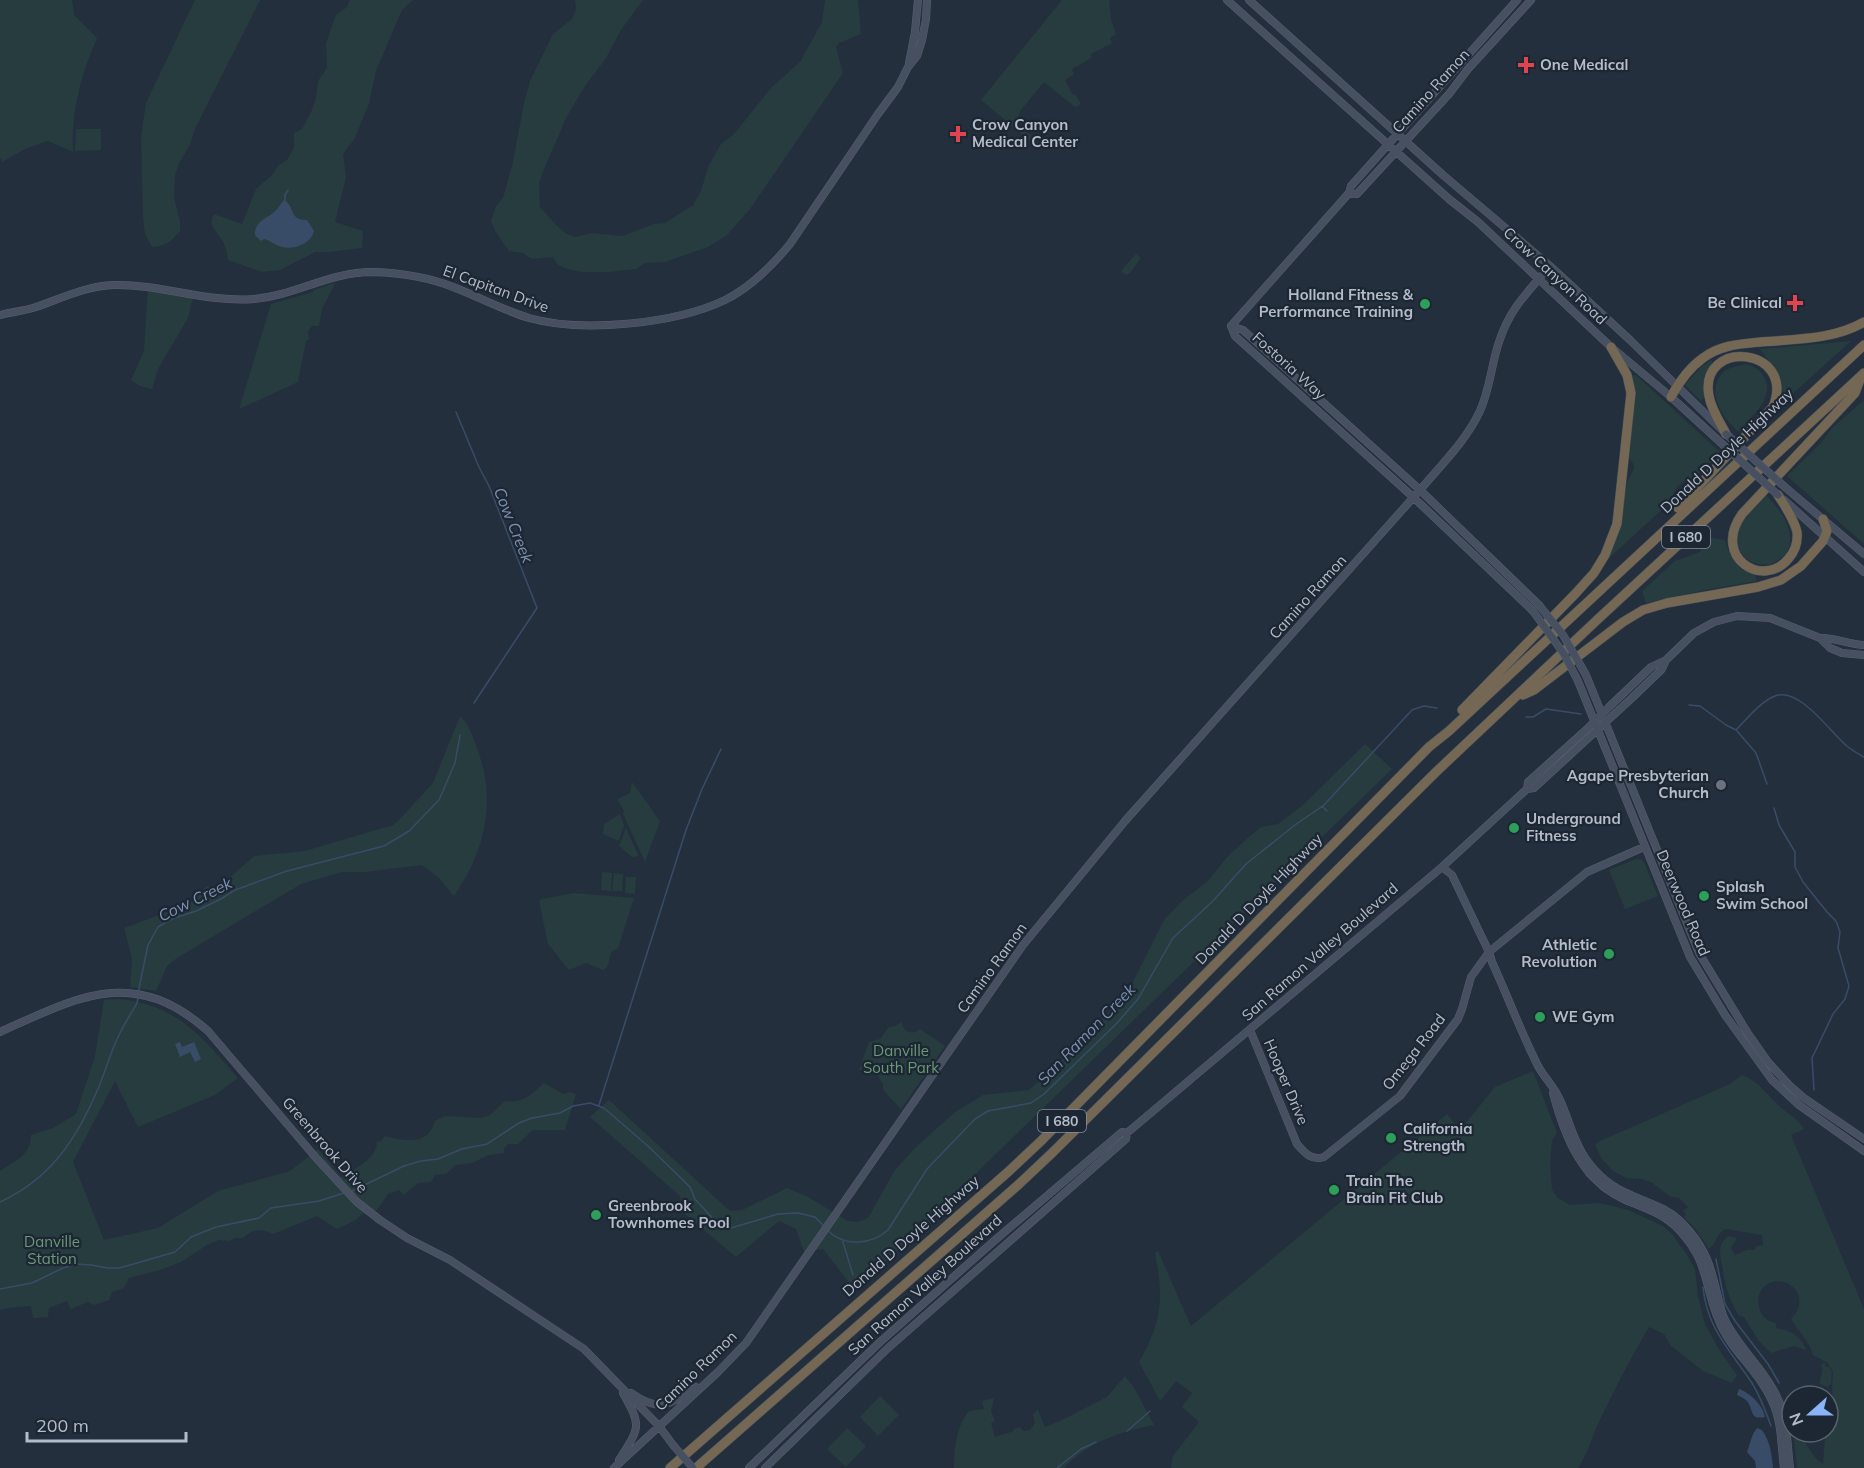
<svg xmlns="http://www.w3.org/2000/svg" width="1864" height="1468" viewBox="0 0 1864 1468" font-family="Mulish,sans-serif">
	<rect width="100%" height="100%" fill="#242f3e"/>
	<!-- green -->
	<path fill="#263c3f" d="M0 0H72L74 15 97 38C81 75 71 111 73 152L48 141 27 148 2 162 0 157Z
		M195 0H260L194 131 190 145 179 163 175 176 174 198 180 221V231C172 241 166 246 152 247L145 234 143 217 141 136 146 103Z
		M350 0H413L402 10 376 71 369 103 355 138 343 154 346 177 335 222 363 231 362 248 329 252H315L280 270 262 272 228 260C227 254 226 246 222 240 217 231 207 226 214 214L242 224 256 189 272 175 278 166 288 159 294 147V133L302 129 311 112 316 99 318 81 327 68 326 43 336 15 347 7Z
		M575 0H643L621 30 606 58 585 86 567 116 542 174 539 184 540 207 556 225 565 233 575 237 591 233 622 236 654 224 665 223 693 205 701 191 708 167 721 144 734 134 771 88 800 62 822 22 825 0H858L861 34 839 43 836 47 843 73 750 209 727 235 708 247 665 262 645 263 636 269 609 272H582L567 269 557 264 553 257 532 259 523 253 509 251 495 231 491 221 496 206 503 198 512 166 524 103 530 81 553 34 572 19 576 9Z
		M1062 0H1109L1111 20 1116 34 1110 38 1112 43 1091 54 1092 58 1072 69 1074 74 1065 80 1073 95 1075 94 1081 104 1075 107 1044 82 1020 111 1016 123 1034 138 1030 141 981 100Z
		M76 129H101V150L75 151Z
		M1136 254 1141 258 1130 273 1126 275 1121 271Z
		M335 283 322 309 319 326H312L308 331 309 339 306 341 298 382 239 409 271 304 313 292V290Z
		M148 287 194 293 188 318 158 369 152 389 140 386 131 380 144 351Z
		M1851 341 1778 407 1777 406 1776 372 1760 349Z
		M1711 360 1714 363 1705 379 1704 397 1701 401 1685 385 1700 368Z
		M1747 364C1755 367 1761 370 1765 379 1775 399 1749 418 1739 432 1724 420 1706 394 1721 375 1726 367 1738 366 1747 364Z
		M1636 375 1721 453C1712 462 1703 471 1692 478 1688 481 1684 481 1680 484 1674 490 1673 498 1668 504L1609 558 1608 556 1623 502 1628 480 1634 469V465L1629 458 1630 376Z
		M1864 400V544L1787 476 1821 443 1832 428Z
		M1766 495C1780 509 1799 533 1786 553 1783 558 1775 561 1771 565 1765 564 1758 565 1752 562 1738 555 1732 536 1741 522 1747 512 1758 503 1766 495Z
		M1705 537 1725 540C1729 556 1738 572 1755 574L1757 581 1710 589 1646 603 1642 591 1675 561 1700 552Z
		M460 716C469 724 473 737 477 748 497 800 485 852 454 896L439 878 422 865 365 872H342L301 884 177 958 167 966 156 991 130 987 132 958 124 928 184 906 193 901 207 886 218 888 254 856 305 851 393 825 398 821 433 783Z
		M1365 744 1392 769 961 1188 937 1216 854 1289 823 1249 804 1252 796 1229 779 1221 736 1257 685 1214 680 1196 590 1117 609 1100 730 1211 742 1210 787 1188 808 1197 848 1221 857 1222 868 1218 895 1170 915 1148 955 1112 983 1095 1029 1090 1060 1062 1095 1027 1129 990 1164 920 1182 901 1209 880 1227 857 1249 837 1261 827 1278 824 1303 805Z
		M632 782 660 821 645 862 623 814 624 811 617 799 630 793Z
		M620 814 624 825 619 841 603 834 604 824Z
		M626 828 638 855V856L632 857 619 846Z
		M1636 859H1641L1644 862 1658 896 1625 909 1609 870Z
		M602 872 612 873 611 891 601 890Z
		M614 873 623 874 622 891H612Z
		M626 877H636L635 894 625 893Z
		M574 893 634 898 618 948 612 951 607 967 603 970 586 963 569 970 548 944 539 901 542 899Z
		M119 999C178 1005 202 1037 238 1078L215 1095 138 1127 115 1081 73 1162 104 1240 158 1228 218 1191 290 1171 318 1149 341 1177C355 1168 376 1160 377 1142L381 1141 385 1136C405 1141 428 1146 435 1121L445 1116 481 1118 490 1115 505 1101C522 1104 532 1094 544 1083L563 1094 570 1092 576 1094 565 1130H533L518 1144H508L504 1148V1153L489 1155 472 1163 456 1165 446 1174 435 1175 431 1182 418 1183 404 1195 399 1190 388 1194 377 1210 362 1214 356 1220 337 1229 317 1216 273 1234C262 1228 252 1229 243 1238H235L229 1241 219 1240 207 1245 181 1262 160 1270 129 1278 124 1288 112 1292 109 1300 94 1305 88 1302 71 1309 67 1301 49 1308 48 1317 33 1318 31 1306 8 1308 0 1310V1171C15 1161 31 1155 31 1135L53 1128 76 1114 95 1056 104 1000Z
		M902 1022C903 1032 912 1036 920 1029L945 1046 901 1109 883 1090V1084L876 1073 859 1070 869 1042 880 1039 889 1027 895 1026Z
		M1533 1071 1557 1133 1552 1140 1550 1164 1552 1190 1558 1198 1570 1205 1598 1203 1613 1206 1628 1210 1663 1226 1672 1234 1687 1255 1695 1269 1698 1297 1705 1324 1720 1351 1737 1375 1732 1383 1703 1371 1671 1346 1664 1334 1649 1327C1630 1359 1613 1392 1597 1426 1591 1440 1587 1455 1578 1468H1171L1173 1456 1199 1422 1182 1407 1192 1393 1176 1381 1160 1401 1139 1362C1162 1322 1164 1298 1155 1253L1158 1251 1191 1326 1447 1114 1460 1130 1495 1087Z
		M1742 1075C1759 1081 1767 1095 1779 1106 1788 1114 1798 1118 1804 1129L1791 1135 1864 1309V1468H1797L1794 1439 1801 1435C1807 1445 1813 1458 1823 1464L1825 1436 1828 1432 1833 1412 1832 1388 1833 1372 1828 1363 1813 1355C1808 1338 1799 1333 1791 1319 1816 1293 1779 1268 1762 1289 1758 1295 1757 1301 1759 1307 1761 1316 1767 1321 1776 1323V1328C1791 1331 1800 1334 1806 1350L1794 1346 1771 1353 1758 1340 1744 1317 1739 1316C1729 1299 1726 1289 1723 1271 1721 1257 1715 1244 1729 1236L1737 1238 1731 1248 1735 1255 1747 1250H1755L1756 1246 1763 1245 1762 1235 1726 1229C1716 1233 1717 1243 1709 1249L1694 1227 1684 1217 1686 1214 1683 1211 1688 1207 1679 1198 1671 1197 1651 1182 1642 1179 1627 1178 1613 1171 1602 1159 1595 1145 1600 1141 1730 1084Z
		M1826 1363 1825 1367H1829L1832 1372 1831 1384 1827 1387 1820 1384C1819 1376 1825 1373 1821 1364Z
		M1125 1376 1135 1389 1154 1425C1120 1432 1088 1442 1064 1468H954C954 1448 956 1427 969 1411L984 1409 982 1401 994 1398 991 1411 995 1421 991 1423 995 1437 1014 1431V1429L1019 1427 1024 1431 1030 1430 1035 1423 1033 1414 1038 1410 1045 1427 1062 1420 1107 1397Z
		M880 1396 899 1415 878 1436 860 1417Z
		M847 1428 866 1446 846 1467 827 1449Z"/>
	<!-- water -->
	<path fill="#394c67" d="M284 200C296 207 288 220 307 220L314 231C311 244 294 250 282 247 275 245 271 241 264 239L261 241 255 235C255 221 265 220 274 212 279 208 280 204 284 200Z
		M180 1042 182 1047 194 1042 201 1059 195 1062 190 1052 180 1057 175 1044Z
		M1739 1389C1750 1393 1763 1405 1765 1417 1749 1420 1754 1410 1747 1401 1744 1398 1741 1397 1737 1395Z
		M1757 1428 1762 1430C1770 1441 1772 1455 1773 1468H1756L1755 1461 1747 1452 1753 1434Z"/>
	<g fill="none" stroke-linecap="round" stroke-linejoin="round">
		<!-- stream -->
		<path stroke="#394c67" stroke-width="1.5" d="M285 202V195L288 190
			M456 412 479 467 489 486 537 608 474 703
			M1689 705 1700 706 1726 725 1736 730C1747 719 1760 702 1775 696 1800 686 1831 734 1848 747 1853 751 1859 754 1864 757
			M1526 717H1533L1546 709 1581 714
			M1737 731 1756 753 1767 784
			M1322 806 1327 811
			M1774 808 1779 825 1795 852V867L1803 882 1827 912 1836 921 1840 932 1838 948 1849 986 1845 999 1833 1014 1812 1058 1814 1090
			M138 993 148 945 158 927 172 919 196 911 221 899 235 890 287 871 384 846 409 831 439 800 455 763 460 735
			M599 1105 686 830 702 789 721 749
			M1586 1175 1602 1190 1626 1204
			M352 1191 404 1166 421 1161 438 1159 462 1149 487 1144 519 1123 532 1118 560 1113 573 1106 590 1103 604 1108 649 1147 690 1187 695 1199 717 1223 731 1228 778 1214 798 1213 815 1217 825 1227
			M0 1202C50 1179 76 1140 97 1091 105 1073 110 1053 119 1035 124 1024 131 1014 137 1003L138 998
			M828 1231C845 1247 871 1245 888 1230L927 1169 975 1119 988 1111 1031 1103 1044 1094 1117 1023 1138 999 1173 938 1213 901 1246 864 1295 825 1324 805 1412 710 1424 706 1437 708
			M842 1239 853 1275
			M1716 1259 1725 1304 1735 1321 1768 1364 1779 1383
			M1703 1287C1707 1329 1730 1350 1752 1383 1760 1396 1766 1412 1771 1426
			M0 1289 32 1283 63 1268 77 1264 91 1265 108 1268H119L130 1265 175 1252 191 1237 216 1227 259 1218 271 1208 319 1201 344 1193
			M1127 1431 1150 1411
			M1057 1468 1081 1449 1096 1442"/>
		<!-- secondary casing -->
		<g stroke="#565f6c" stroke-width="8">
			<path id="secondary" d="M1227 0 1449 199 1478 222 1611 347 1671 397 1719 441
				M1249 0 1443 175 1550 266 1630 340 1722 430
				M909 63 915 32 918 0
				M1349 193 1357 194 1449 94 1468 69 1531 0
				M0 315C12 312 24 311 36 307 62 298 86 286 114 285 161 284 207 303 254 299 297 295 328 272 373 272 400 273 428 277 453 287 479 297 503 310 529 318 582 333 675 324 725 300 751 287 772 266 790 244L878 114 898 87 908 67 917 56 922 40 926 19 927 0
				M1231 326 1349 193 1351 186 1517 0
				M1231 326 1243 330 1420 490 1539 605
				M1231 326 1235 336 1413 497 1533 611
				M1786 488 1864 554
				M1784 500 1864 572
				M1820 638C1835 637 1849 645 1864 645
				M1586 675 1699 953 1747 1032 1768 1062 1789 1085 1804 1098 1864 1139
				M1578 681 1690 957 1725 1015 1772 1080 1799 1105 1864 1151
				M1527 789 1528 782 1587 729 1609 707 1651 667 1666 660 1694 633 1714 622 1737 616 1770 618 1820 638 1830 648 1842 653 1864 655
				M1442 867 1452 875 1489 952 1492 962C1508 997 1521 1032 1538 1066 1544 1077 1553 1086 1558 1096 1569 1117 1572 1140 1586 1159 1597 1175 1613 1188 1631 1195 1648 1203 1665 1207 1679 1220 1696 1236 1708 1256 1713 1278 1717 1291 1719 1305 1724 1318 1737 1347 1764 1368 1777 1397 1788 1420 1787 1444 1790 1468
				M1250 1030 1297 1144C1305 1153 1311 1161 1324 1157L1400 1096 1458 1019 1462 1009 1471 977 1489 952 1587 872 1644 847
				M0 1032C78 997 133 965 208 1031L317 1159 357 1202 380 1220 407 1238 450 1260 584 1349 659 1426 673 1445
				M1553 1093C1565 1138 1582 1182 1628 1201 1647 1209 1664 1214 1679 1230 1709 1261 1704 1286 1719 1321 1731 1351 1759 1371 1772 1401 1782 1422 1781 1445 1784 1468
				M631 1393C660 1413 669 1405 696 1387
				M619 1460C640 1427 642 1427 623 1393
				M614 1468 718 1372 746 1343 1023 945 1125 821 1420 490C1440 466 1465 442 1479 413 1490 391 1491 365 1499 342 1510 308 1528 292 1550 266
				M749 1468 880 1342 994 1241 1122 1132 1127 1133 1442 867 1527 789 1534 788 1633 697 1662 669 1666 660
				M765 1468 887 1349 1126 1139 1127 1133"/>
		</g>
		<!-- highway casing -->
		<g stroke="#434c59" stroke-width="10">
			<path id="highway" d="M1671 397C1679 382 1689 368 1703 358 1720 345 1739 344 1760 342 1795 339 1833 340 1864 322
				M1778 495C1785 506 1794 519 1797 532 1798 542 1795 551 1789 558 1764 590 1711 558 1742 514L1855 393 1861 377
				M1678 508 1773 407C1797 346 1698 338 1709 396 1711 409 1720 422 1726 434
				M1523 695 1534 690 1623 622 1643 610 1667 603 1758 587 1781 580 1801 566 1823 541 1827 531 1823 519
				M1462 710 1576 593 1594 573 1605 555 1617 524 1631 393 1627 375 1611 347
				M670 1468 1008 1172 1041 1141 1429 747 1449 731 1864 345
				M696 1468 1018 1185 1052 1153 1436 772 1597 620 1864 373"/>
		</g>
		<!-- secondary -->
		<use href="#secondary" stroke="#465061" stroke-width="7"/>
		<!-- highway -->
		<use href="#highway" stroke="#746855" stroke-width="9"/>
		<!-- secondary-bridge casing -->
		<g stroke="#565f6c" stroke-width="8" stroke-linecap="butt">
			<path id="secondary-bridge" d="M1726 434 1786 488
				M1719 441 1778 495
				M1539 605 1563 635 1586 675
				M1533 611 1564 654 1578 681
				M673 1445 693 1468"/>
		</g>
		<!-- secondary-bridge -->
		<use href="#secondary-bridge" stroke="#465061" stroke-width="7"/>
	</g>
	<!-- markers -->
	<g fill="#e0444e" stroke="#1d2633" stroke-width="2">
		<path d="M1523 56h6v6h6v6h-6v6h-6v-6h-6v-6h6z"/>
		<path d="M955 125h6v6h6v6h-6v6h-6v-6h-6v-6h6z"/>
		<path d="M1792 294h6v6h6v6h-6v6h-6v-6h-6v-6h6z"/>
	</g>
	<g fill="#2e9e5b" stroke="#1d2633" stroke-width="2">
		<circle cx="1425" cy="304" r="6"/>
		<circle cx="1514" cy="828" r="6"/>
		<circle cx="1704" cy="896" r="6"/>
		<circle cx="1609" cy="954" r="6"/>
		<circle cx="1540" cy="1017" r="6"/>
		<circle cx="1391" cy="1138" r="6"/>
		<circle cx="1334" cy="1190" r="6"/>
		<circle cx="596" cy="1215" r="6"/>
	</g>
	<circle fill="#6b7280" stroke="#1d2633" stroke-width="2" cx="1721" cy="785" r="6"/>
	<g text-anchor="middle" stroke-width="4.5" stroke-linejoin="round" paint-order="stroke">
		<!-- shield labels -->
		<g fill="#1d2633" stroke="#878f9c" stroke-width="1.5">
			<rect x="1662" y="526" width="48" height="22" rx="4.5"/>
			<rect x="1038" y="1110" width="48" height="22" rx="4.5"/>
		</g>
		<g font-size="14" font-weight="bold" fill="#b4bcc9">
			<text x="1686" y="542">I 680</text>
			<text x="1062" y="1126">I 680</text>
		</g>
		<!-- poi labels -->
		<g font-size="15" font-weight="bold" fill="#b4bcc9" stroke="#1d2633" text-anchor="start">
			<text x="1540" y="70">One Medical</text>
			<text x="972" y="130">Crow Canyon<tspan x="972" dy="17">Medical Center</tspan></text>
			<text x="1413" y="300" text-anchor="end">Holland Fitness &amp;<tspan x="1413" dy="17">Performance Training</tspan></text>
			<text x="1782" y="308" text-anchor="end">Be Clinical</text>
			<text x="1709" y="781" text-anchor="end">Agape Presbyterian<tspan x="1709" dy="17">Church</tspan></text>
			<text x="1526" y="824">Underground<tspan x="1526" dy="17">Fitness</tspan></text>
			<text x="1716" y="892">Splash<tspan x="1716" dy="17">Swim School</tspan></text>
			<text x="1597" y="950" text-anchor="end">Athletic<tspan x="1597" dy="17">Revolution</tspan></text>
			<text x="1552" y="1022">WE Gym</text>
			<text x="1403" y="1134">California<tspan x="1403" dy="17">Strength</tspan></text>
			<text x="1346" y="1186">Train The<tspan x="1346" dy="17">Brain Fit Club</tspan></text>
			<text x="608" y="1211">Greenbrook<tspan x="608" dy="17">Townhomes Pool</tspan></text>
		</g>
		<!-- street labels -->
		<g font-size="15" fill="#b4bcc9" stroke="#1d2633">
			<text transform="translate(1431 91) rotate(-48)" y="5">Camino Ramon</text>
			<text transform="translate(1555 276) rotate(43)" y="5">Crow Canyon Road</text>
			<text transform="translate(496 289) rotate(20)" y="5">El Capitan Drive</text>
			<text transform="translate(1289 366) rotate(42)" y="5">Fostoria Way</text>
			<text transform="translate(1727 451) rotate(-43)" y="5">Donald D Doyle Highway</text>
			<text transform="translate(1308 597) rotate(-48)" y="5">Camino Ramon</text>
			<text transform="translate(1259 899) rotate(-46)" y="5">Donald D Doyle Highway</text>
			<text transform="translate(1683 903) rotate(67)" y="5">Deerwood Road</text>
			<text transform="translate(1320 952) rotate(-41)" y="5">San Ramon Valley Boulevard</text>
			<text transform="translate(992 968) rotate(-54)" y="5">Camino Ramon</text>
			<text transform="translate(1414 1052) rotate(-52)" y="5">Omega Road</text>
			<text transform="translate(1286 1082) rotate(67)" y="5">Hooper Drive</text>
			<text transform="translate(325 1145) rotate(49)" y="5">Greenbrook Drive</text>
			<text transform="translate(911 1236) rotate(-41)" y="5">Donald D Doyle Highway</text>
			<text transform="translate(925 1285) rotate(-42)" y="5">San Ramon Valley Boulevard</text>
			<text transform="translate(696 1371) rotate(-44)" y="5">Camino Ramon</text>
		</g>
		<!-- park labels -->
		<g font-size="15" fill="#6b9a76" stroke="#1d2633">
			<text x="901" y="1056">Danville<tspan x="901" dy="17">South Park</tspan></text>
			<text x="52" y="1247">Danville<tspan x="52" dy="17">Station</tspan></text>
		</g>
		<!-- water labels -->
		<g font-size="16" font-style="italic" fill="#7c92b1" stroke="#1d2633">
			<text transform="translate(514 525) rotate(68)" y="6">Cow Creek</text>
			<text transform="translate(195 899) rotate(-26)" y="6">Cow Creek</text>
			<text transform="translate(1086 1034) rotate(-46)" y="6">San Ramon Creek</text>
		</g>
	</g>
	<!-- north arrow -->
	<g transform="translate(1810 1414) rotate(249)"><circle r="28" fill="#1d2633" stroke="#59626f" stroke-width="1.5"/>
	<path d="M0-4.5L10 22L0 15L-10 22Z" fill="#8ab4f8"/>
	<text y="-9" font-size="16" font-weight="bold" text-anchor="middle" fill="#b4bcc9">N</text>
	</g>
	<!-- scale -->
	<path d="M27 1432v9h159v-9" fill="none" stroke="#b4bcc9" stroke-width="3"/>
	<text x="36" y="1432" font-size="18" fill="#b4bcc9" stroke="#1d2633" stroke-width="4.5" paint-order="stroke">200 m</text>
</svg>
